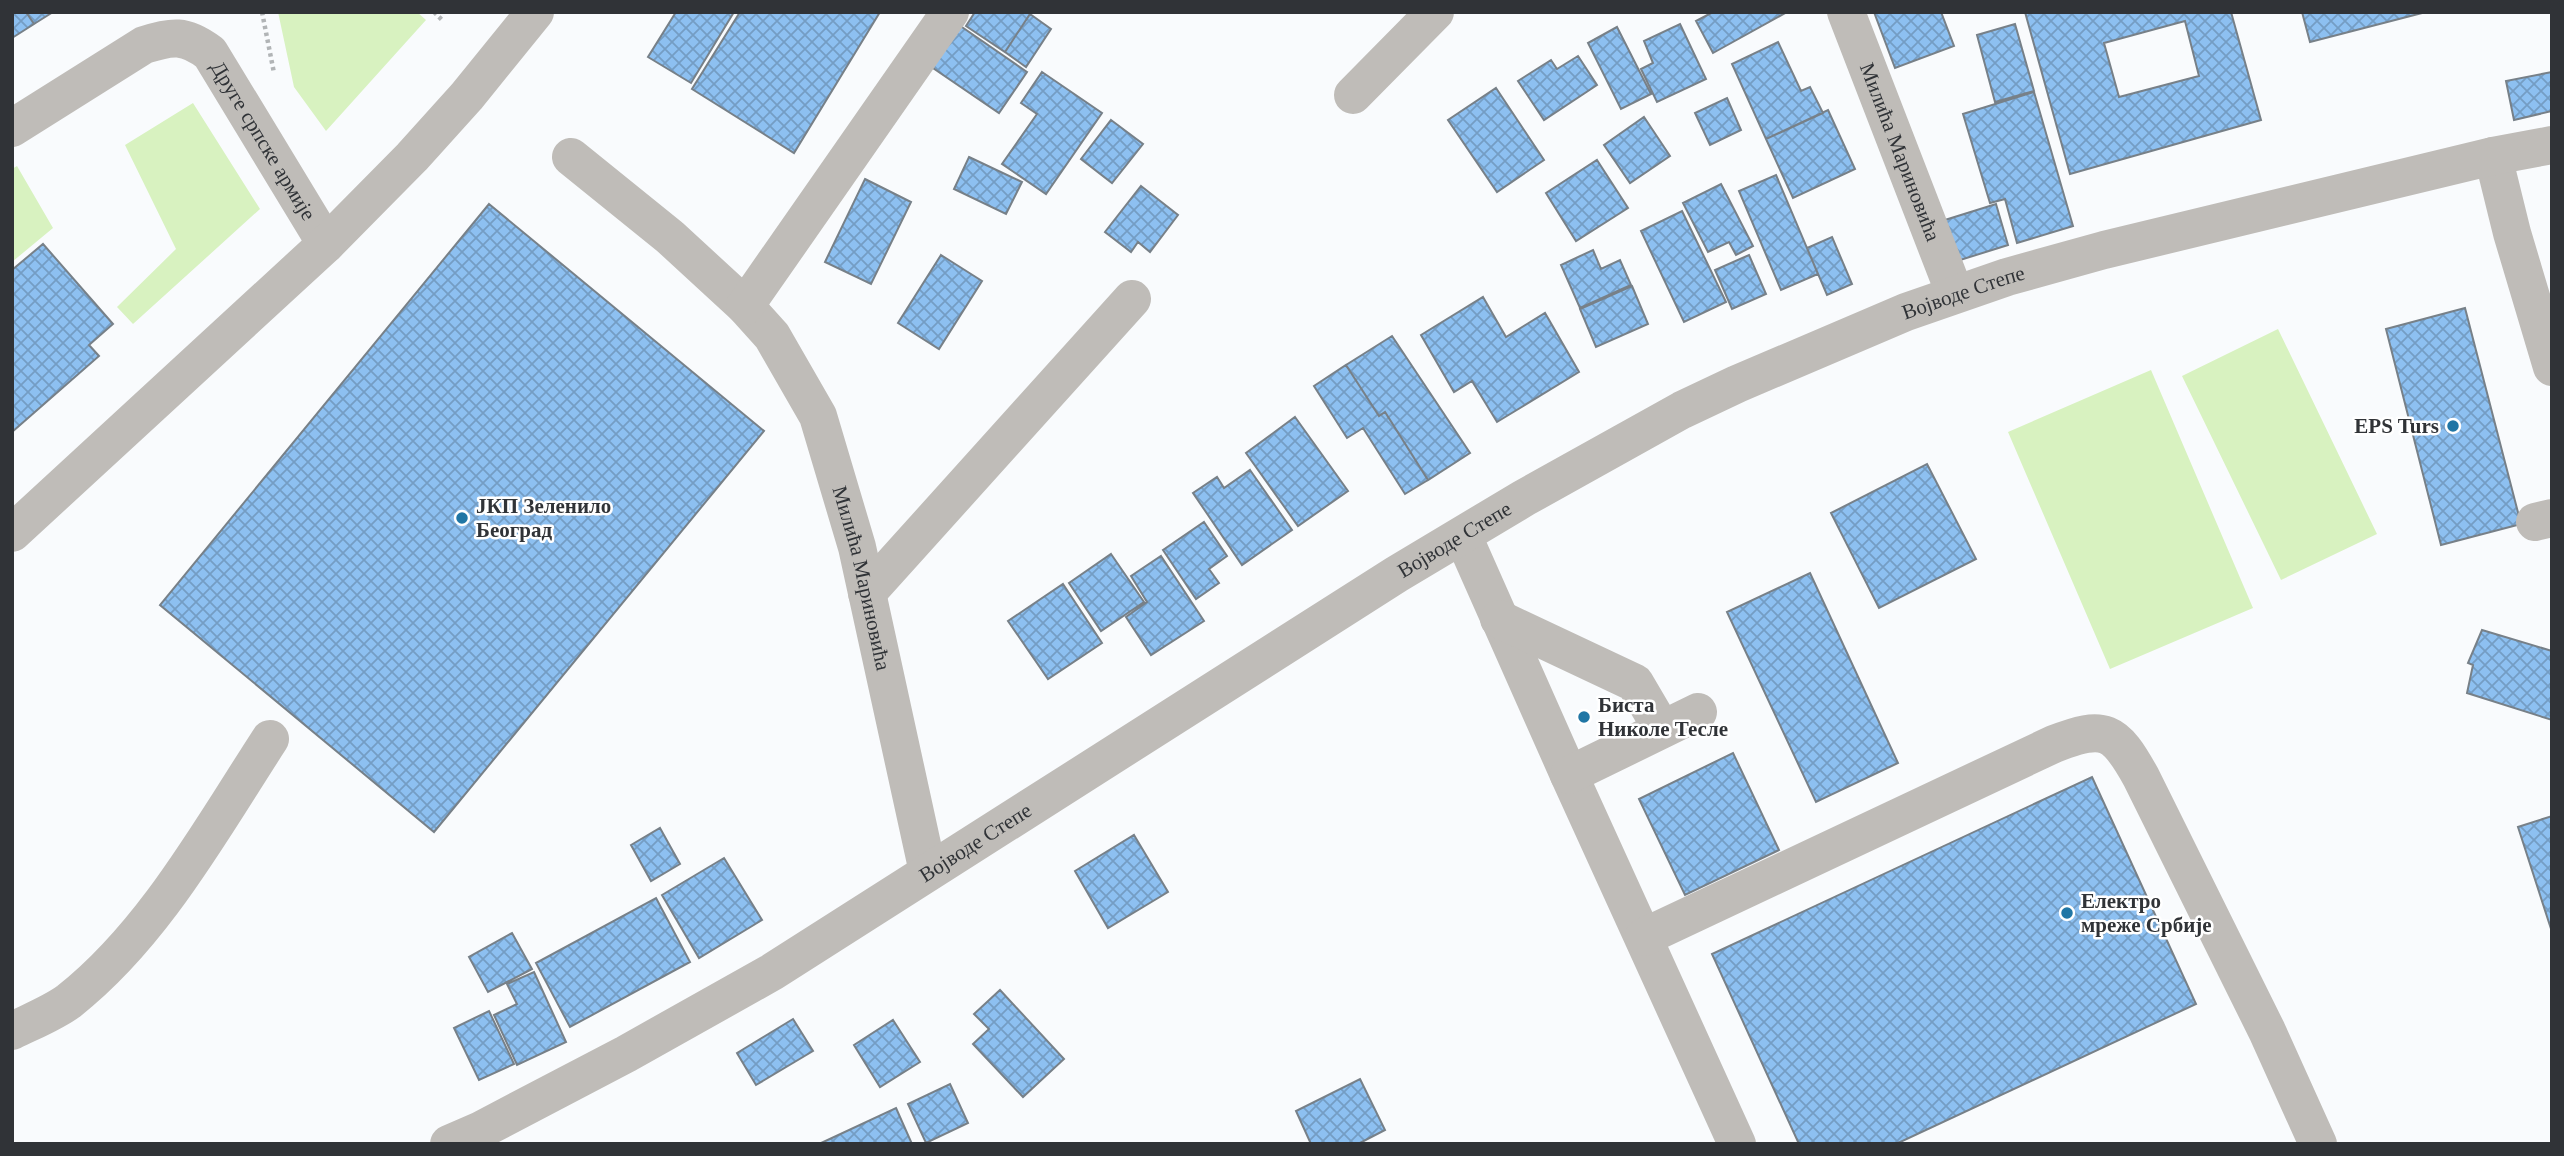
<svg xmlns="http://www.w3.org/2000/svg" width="2564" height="1156" viewBox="0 0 2564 1156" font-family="Georgia,serif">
	<defs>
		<pattern id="building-cross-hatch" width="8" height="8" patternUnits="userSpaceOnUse" patternTransform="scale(1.75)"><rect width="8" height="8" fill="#8dc0f1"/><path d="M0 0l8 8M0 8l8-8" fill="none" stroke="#749dc4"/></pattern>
	</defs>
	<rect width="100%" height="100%" fill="#f9fbfd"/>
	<!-- grass -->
	<path fill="#d8f2c0" d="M278 12H417L426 20 326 131 294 87Z
		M193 103 260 209 133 324 117 307 176 249 125 145Z
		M17 166 53 228 12 262V169Z
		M2278 329 2377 534 2281 580 2182 376Z
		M2151 370 2253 608 2110 669 2008 432Z"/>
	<!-- building -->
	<path fill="url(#building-cross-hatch)" stroke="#778088" stroke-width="2" fill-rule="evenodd" d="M12 12H26L34 24 12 38Z
		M26 12H53L34 24Z
		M676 12H734L691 83 648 57Z
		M740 12H880L794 153 692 89Z
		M975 12H1027L1030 14 1005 52 966 26Z
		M1713 12H1787L1713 53 1696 21Z
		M1874 12H1941L1954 46 1895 68Z
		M2025 12H2231L2261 120 2070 174ZM2185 21 2199 76 2119 97 2104 43Z
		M2302 12H2426L2310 42Z
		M1030 14 1051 29 1026 67 1005 52Z
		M1680 24 1706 79 1657 102 1641 69 1653 63 1644 41Z
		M2015 24 2034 91 1995 102 1977 35Z
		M959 25 1027 72 999 113 930 66Z
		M1617 27 1651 94 1621 109 1588 43Z
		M1778 42 1801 91 1810 87 1823 113 1766 139 1732 64Z
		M1578 56 1597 85 1544 120 1518 81 1551 60 1557 69Z
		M1042 72 1102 113 1046 194 1002 164 1037 114 1021 103Z
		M2552 72V111L2514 120 2506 81Z
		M1496 88 1544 160 1497 192 1448 120Z
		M2034 92 2073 226 2017 243 2005 199 1990 203 1963 114Z
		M1727 98 1741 130 1710 145 1695 113Z
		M1828 110 1855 169 1793 198 1766 139Z
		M1644 117 1670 156 1630 183 1604 145Z
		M1111 120 1143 144 1112 183 1081 159Z
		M969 157 1022 182 1006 214 954 189Z
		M1597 160 1628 208 1576 241 1546 193Z
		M1776 175 1818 274 1781 290 1739 191Z
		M865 179 911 202 871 284 825 262Z
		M1721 184 1753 246 1736 255 1729 242 1708 252 1683 203Z
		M1141 186 1178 215 1150 252 1138 242 1131 252 1105 232Z
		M489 204 764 431 434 832 160 605Z
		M1996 204 2008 245 1957 261 1945 220Z
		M1682 211 1726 302 1684 322 1641 231Z
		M1832 237 1852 284 1827 295 1807 248Z
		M43 244 113 324 89 345 99 356 12 432V270Z
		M1593 250 1601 269 1620 260 1631 285 1580 308 1561 265Z
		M941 255 982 281 939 349 898 323Z
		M1749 255 1766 294 1732 309 1715 270Z
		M1632 286 1648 324 1596 347 1580 309Z
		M1483 297 1506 337 1545 313 1579 372 1497 422 1472 381 1454 392 1421 335Z
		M2465 308 2521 524 2441 545 2386 329Z
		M1392 336 1470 453 1428 480 1385 412 1379 416 1346 365Z
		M1346 365 1379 416 1385 412 1428 480 1405 494 1363 428 1347 438 1314 386Z
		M1295 417 1348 491 1298 526 1246 453Z
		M1927 464 1976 559 1879 608 1831 513Z
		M1250 470 1292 530 1242 565 1193 493 1217 477 1224 488Z
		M1204 522 1227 556 1209 569 1219 583 1196 599 1163 550Z
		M1111 554 1144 602 1101 631 1069 583Z
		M1161 556 1204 621 1151 655 1126 617 1147 602 1131 576Z
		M1810 573 1898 763 1816 802 1727 612Z
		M1063 584 1102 643 1048 679 1008 621Z
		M2482 630 2552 651V720L2467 693 2473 665 2468 663Z
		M1733 753 1779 850 1685 895 1639 799Z
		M2092 777 2196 1004 1896 1144H1799L1712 954Z
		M2552 816V932L2518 827Z
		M660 828 680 864 651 881 631 845Z
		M1134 835 1168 892 1108 928 1075 871Z
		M724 858 762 920 699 958 662 895Z
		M656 898 690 962 570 1027 536 963Z
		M512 933 532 969 488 992 469 957Z
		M534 972 566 1042 517 1065 494 1015 517 1004 507 984Z
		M1000 990 1064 1059 1023 1097 973 1044 989 1029 974 1014Z
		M489 1011 514 1064 479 1080 454 1028Z
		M793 1019 813 1051 756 1085 737 1053Z
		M893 1020 920 1062 880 1087 854 1045Z
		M1360 1079 1385 1130 1358 1144H1311L1296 1111Z
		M950 1084 968 1123 926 1143 908 1104Z
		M896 1108 912 1144H819Z"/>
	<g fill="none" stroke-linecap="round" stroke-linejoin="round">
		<!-- path -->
		<path stroke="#b1b4b6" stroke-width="4.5" stroke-dasharray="3.5 3.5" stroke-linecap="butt" d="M262 12 274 73
			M434 12 443 21"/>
		<!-- minor -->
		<g stroke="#bfbcb8" stroke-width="38">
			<path id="s1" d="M1846 12 1955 294"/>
			<path d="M1353 95 1435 12"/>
			<path id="s2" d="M12 128 144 45C172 36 185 34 210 53L326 244"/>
			<path d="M2493 156 2512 233 2552 367"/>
			<path id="s3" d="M571 157 670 237 745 306 772 336 818 416 857 547 928 872"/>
			<path d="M745 306 950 12"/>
			<path d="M2535 522 2552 518"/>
			<path d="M12 533 326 244 412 157 467 96 535 12"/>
			<path d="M1463 536 1569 775 1737 1144"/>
			<path d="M867 593 1132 299"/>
			<path d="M1499 619 1635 683 1662 729"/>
			<path d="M1569 775 1698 712"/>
			<path d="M1644 937 2054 744C2105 724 2115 730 2141 777L2267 1031 2318 1144"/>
			<path d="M12 1031C30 1022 53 1013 69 1001 154 934 212 828 270 739"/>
			<path id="s4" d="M449 1144 479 1131 626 1054 772 972 1397 574 1524 498 1682 410 1737 384 1906 312 2007 277 2104 250 2493 156 2552 145"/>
		</g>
	</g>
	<!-- markers -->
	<g fill="#2076a5" stroke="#fff" stroke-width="2.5">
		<circle cx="2453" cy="426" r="7"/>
		<circle cx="462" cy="518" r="7"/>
		<circle cx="1584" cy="717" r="7"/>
		<circle cx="2067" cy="913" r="7"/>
	</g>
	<g text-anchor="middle" stroke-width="5" stroke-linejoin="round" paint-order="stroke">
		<!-- street labels -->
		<g font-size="21" fill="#303337" stroke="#fff">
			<text dy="7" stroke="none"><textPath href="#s2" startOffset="329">Друге српске армије</textPath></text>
			<text dy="7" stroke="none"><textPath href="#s1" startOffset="150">Милића Мариновића</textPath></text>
			<text dy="7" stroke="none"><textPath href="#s4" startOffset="1741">Војводе Степе</textPath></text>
			<text dy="7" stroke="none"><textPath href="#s4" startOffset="1174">Војводе Степе</textPath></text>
			<text dy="7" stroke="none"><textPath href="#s3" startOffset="530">Милића Мариновића</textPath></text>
			<text dy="7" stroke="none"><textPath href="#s4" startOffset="607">Војводе Степе</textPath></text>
		</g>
		<!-- poi labels -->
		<g font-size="21" font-weight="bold" fill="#303337" stroke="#fff" text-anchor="start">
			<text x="2439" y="433" text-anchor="end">EPS Turs</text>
			<text x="476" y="513">ЈКП Зеленило<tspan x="476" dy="24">Београд</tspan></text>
			<text x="1598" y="712">Биста<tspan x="1598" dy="24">Николе Тесле</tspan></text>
			<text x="2081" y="908">Електро<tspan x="2081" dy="24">мреже Србије</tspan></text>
		</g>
	</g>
	<!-- border -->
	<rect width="2564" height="1156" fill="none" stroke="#303337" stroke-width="28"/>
</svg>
